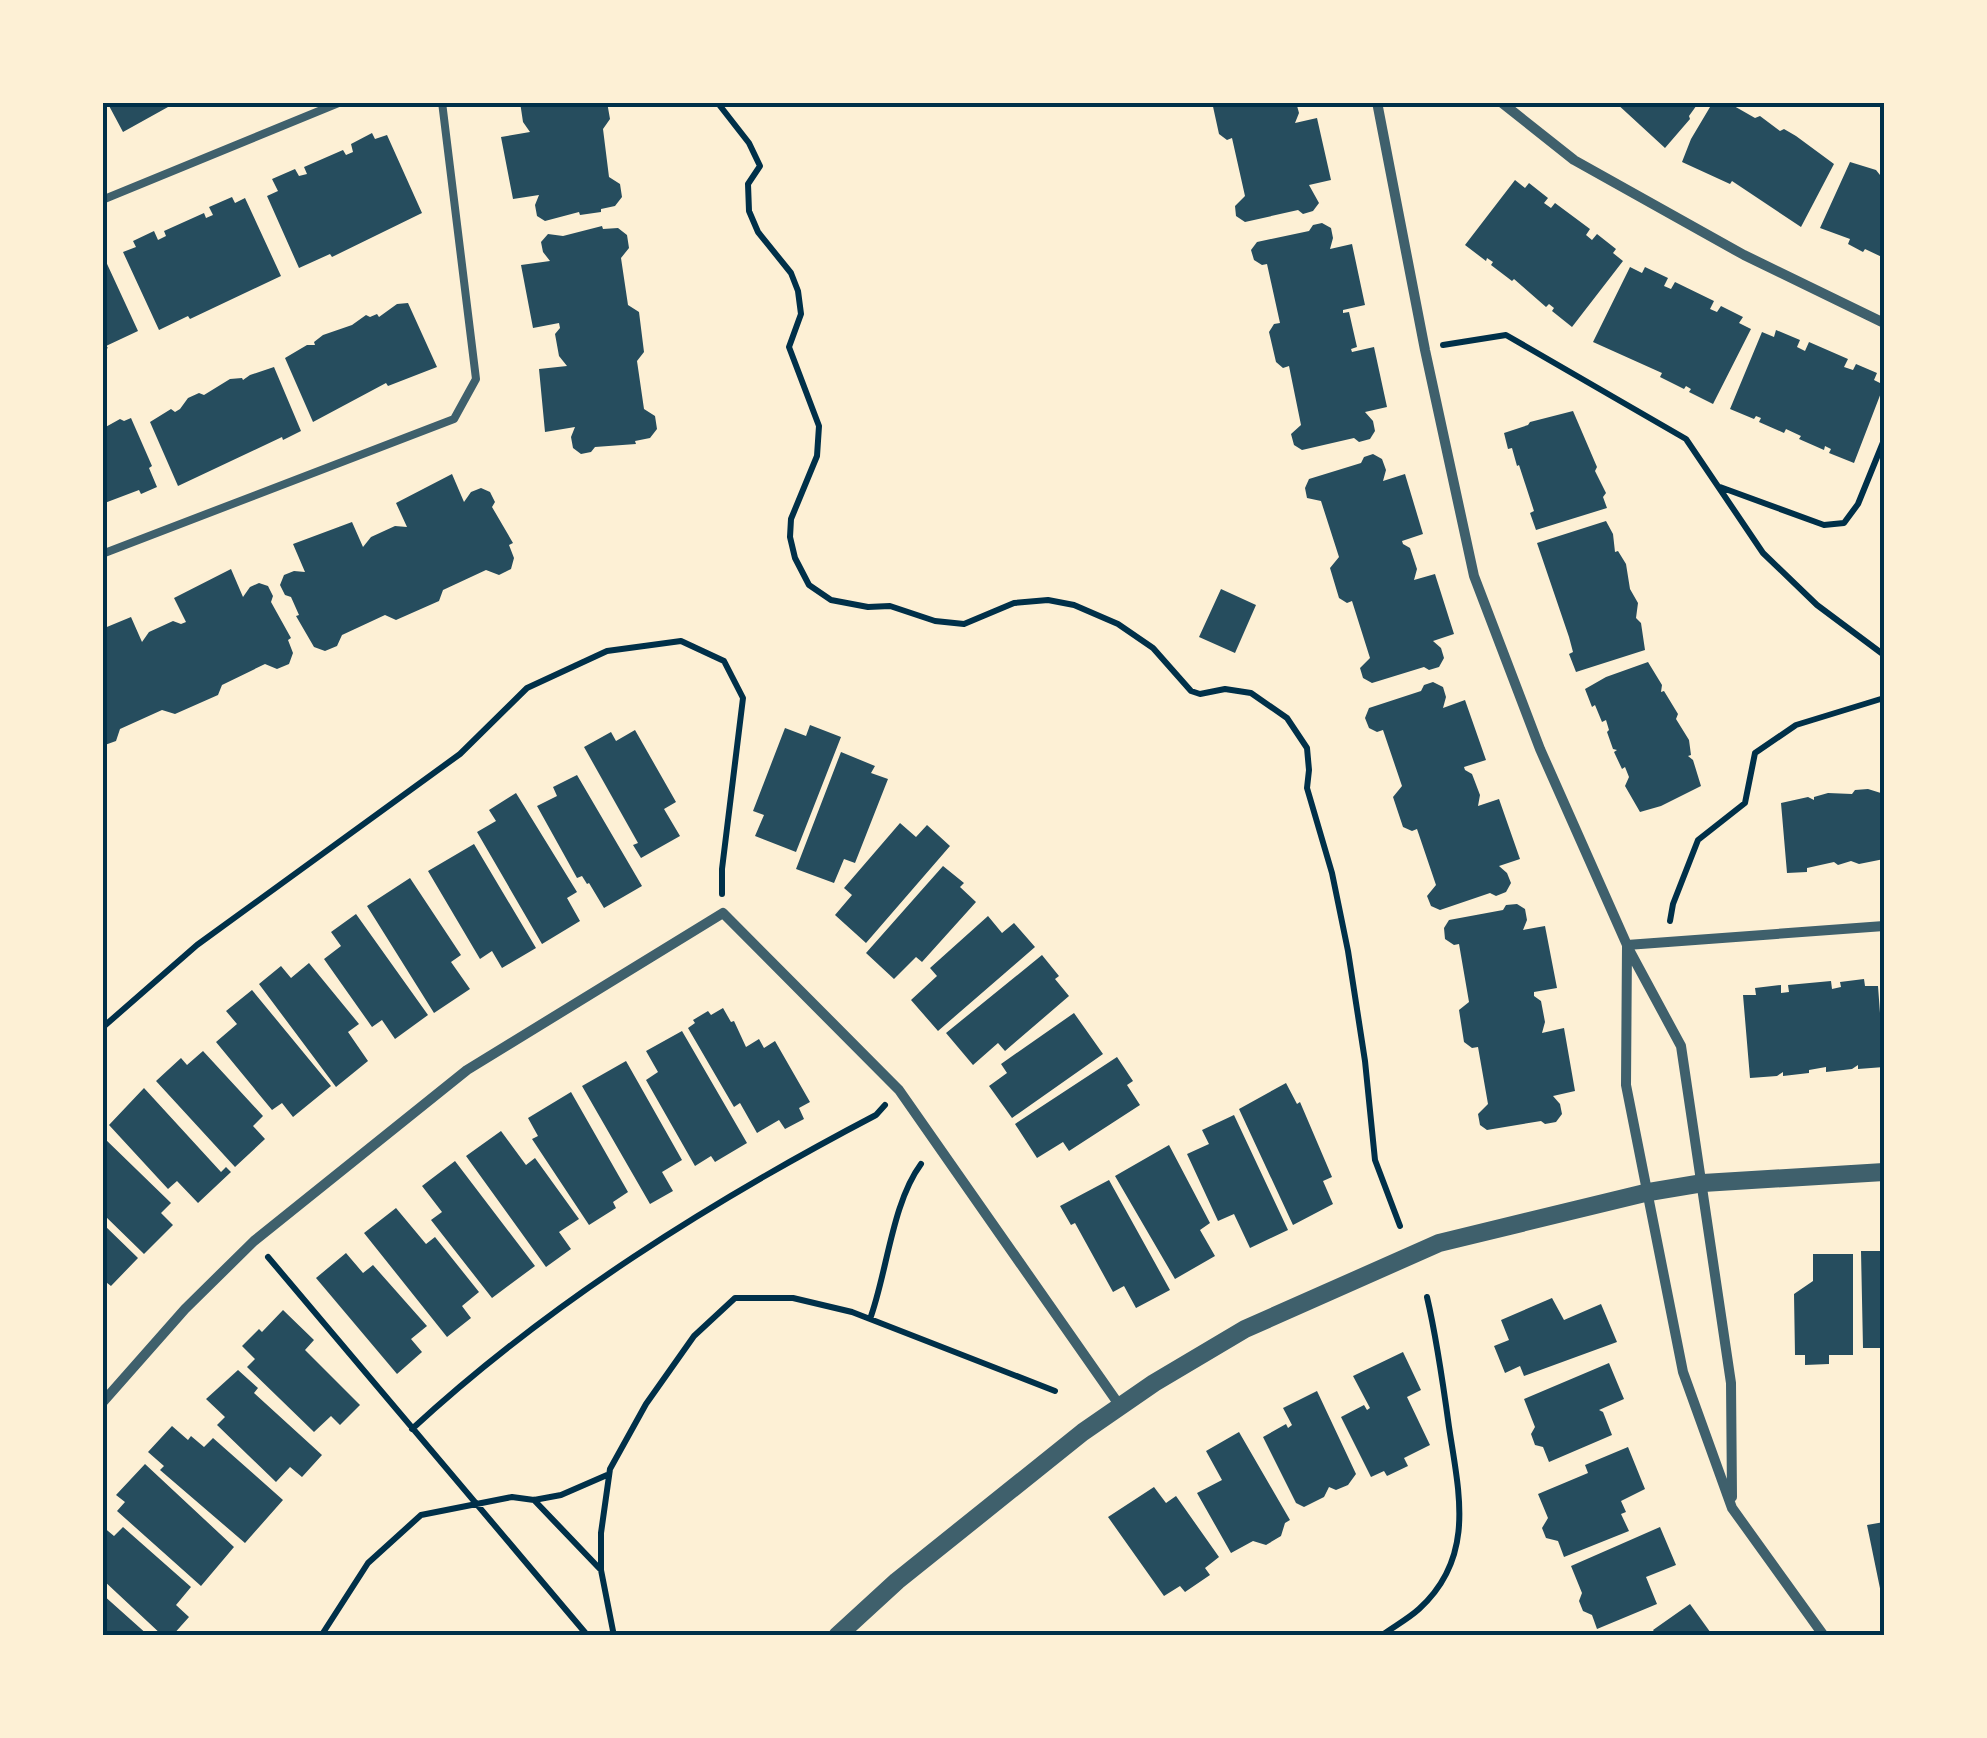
<svg xmlns="http://www.w3.org/2000/svg" width="1987" height="1738" viewBox="0 0 1987 1738" font-family="'Crimson Pro',serif">
	<rect width="100%" height="100%" fill="#fdf0d5"/>
	<!-- building -->
	<path fill="#264d5e" d="M107 102H167L168 107 123 132Z
		M520 102H607L610 119 603 129 609 177 620 184 622 197 615 206 601 209V212L580 215 579 212 545 221 537 216 535 205 539 195 513 199 501 137 530 132 523 122Z
		M1212 102H1296L1299 113 1295 123 1317 118 1331 180 1309 185 1319 203 1313 211 1303 214 1298 210 1245 222 1236 216 1235 206 1245 196 1232 138 1227 140 1219 134Z
		M1615 102H1699L1689 116 1690 119 1665 148Z
		M1713 102H1727L1755 118 1760 116 1780 131 1784 129 1796 136 1834 164 1801 227 1732 181 1730 184 1682 162 1691 139Z
		M372 133 375 139 387 135 422 213 332 257 330 254 299 268 267 196 278 191 272 179 295 169 299 176 307 174 304 167 343 150 346 155 353 152 351 144Z
		M1850 162 1876 170 1884 180V258L1865 249 1863 252 1848 244 1850 239 1820 228Z
		M1515 180 1525 188 1529 183 1548 198 1544 203 1551 208 1555 203 1590 229 1586 235 1592 240 1597 234 1616 249 1613 253 1623 261 1572 327 1552 311 1554 308 1549 304 1546 307 1514 279 1512 281 1491 265 1493 262 1487 258 1486 261 1465 245Z
		M232 197 235 203 245 198 281 276 190 319 188 316 159 330 123 252 136 247 133 241 154 231 158 240 166 236 164 231 204 213 206 218 213 215 209 207Z
		M1322 223 1331 228 1333 238 1330 249 1352 244 1365 305 1343 310V313L1349 312 1357 347 1351 349 1352 352 1374 347 1387 407 1365 412 1373 421 1375 431 1370 439 1359 442 1354 438 1302 450 1294 445 1291 434 1301 425 1289 366 1283 368 1276 362 1269 332 1274 324 1280 323 1267 264 1262 265 1254 260 1251 250 1257 242 1309 231 1313 225Z
		M602 226 603 229 618 228 627 235 629 248 621 258 628 305 639 312 644 352 637 361 644 409 655 416 657 429 650 438 635 441 636 444 595 447 591 452 581 454 573 448 571 437 575 427 545 432 539 369 567 366 559 356 555 334 560 328 559 323 533 328 521 265 550 261 543 252 541 242 548 234 563 236Z
		M102 253 138 331 106 346 108 348 102 351Z
		M1630 267 1642 273 1645 267 1668 278 1664 286 1671 289 1675 282 1714 301 1710 309 1717 312 1721 306 1743 317 1739 323 1751 329 1713 404 1689 392 1691 389 1686 386 1684 389 1660 377 1662 373 1593 342Z
		M408 303 437 367 388 386 386 383 313 422 285 358 307 345H315L314 342 323 335 352 325 366 315 370 317 377 314 379 317 397 304Z
		M1776 330 1800 340 1797 347 1805 351 1809 342 1848 359 1844 367 1853 370 1856 364 1877 373 1874 380 1884 385 1854 463 1829 453 1831 449 1825 446 1824 450 1799 439 1801 436 1786 429 1784 433 1759 422 1761 418 1756 416 1754 419 1730 409 1762 332 1774 337Z
		M274 367 301 431 283 440 282 437 178 486 150 422 171 409 175 412 180 409 188 398 199 393 204 395 230 379 242 378 243 380 250 375Z
		M1573 411 1597 467 1595 471 1606 493 1603 497 1607 508 1536 530 1530 513 1534 511 1519 465 1517 466 1512 448 1508 449 1504 433 1528 425 1530 422Z
		M131 418 152 466 149 468 157 487 141 494 139 490 102 504V429L120 419 124 421Z
		M1373 454 1382 459 1386 470 1383 481 1405 474 1423 534 1402 541 1403 544 1410 548 1417 569 1414 580 1435 574 1454 634 1433 641 1441 648 1444 658 1439 667 1429 670 1424 667 1372 683 1363 678 1360 668 1370 658 1352 601 1347 603 1339 598 1330 568 1339 557 1321 501 1307 498 1305 488 1309 479 1361 463 1364 457Z
		M452 474 464 502 471 492 481 488 490 492 495 502 492 507 513 543 509 545 514 558 511 569 499 575 486 570 443 590 439 601 396 620 385 615 342 635 337 646 325 651 314 647 296 616 299 615 291 597 285 595 280 585 284 575 294 571 305 572 293 544 352 522 363 547 371 537 395 526 407 527 396 503Z
		M1606 521 1613 534 1615 552 1618 551 1626 564 1630 589 1638 603 1636 618 1641 623 1645 650 1576 672 1569 654 1573 652 1569 637 1537 543Z
		M231 569 243 597 250 587 259 583 268 586 273 596 271 602 291 638 288 640 293 653 289 664 277 669 265 664 222 685 218 695 175 714 162 710 120 729 116 741 102 746V629L131 617 142 642 149 632 173 621 181 624 186 622 174 598Z
		M1221 589 1256 605 1235 653 1199 637Z
		M1648 662 1662 685 1661 692 1664 691 1678 714 1676 719 1689 740 1691 755 1688 756 1693 760 1701 786 1661 806 1640 812 1625 786 1629 777 1625 767 1622 769 1614 752 1617 750 1613 749 1607 732 1609 730 1606 720 1602 722 1595 705 1592 707 1585 689 1606 677Z
		M1433 682 1443 687 1446 697 1443 708 1465 700 1486 760 1464 767 1465 770 1472 774 1480 795 1478 806 1499 799 1520 859 1499 866 1507 873 1511 883 1506 892 1496 896 1490 893 1440 910 1431 906 1427 896 1436 885 1417 829 1412 831 1403 827 1393 797 1402 786 1383 730 1377 732 1369 728 1365 718 1369 708 1421 691 1424 685Z
		M810 725 841 737 796 852 755 836 764 815 753 811 785 728 806 736Z
		M635 730 676 802 664 809 680 836 641 858 633 845 638 843 584 747 611 732 616 741Z
		M841 752 875 766 871 773 888 779 855 863 844 859 834 883 796 869Z
		M577 775 642 886 604 908 589 883 587 884 582 876 577 878 537 806 557 796 553 787Z
		M1868 789 1884 794V859L1859 864 1851 861 1838 865 1834 862 1807 868V872L1787 873 1781 803 1808 797 1814 800V797L1828 793 1852 794 1855 790Z
		M516 793 577 892 567 898 580 921 542 944 477 832 496 821 489 810Z
		M900 823 916 837 927 825 950 846 866 943 835 915 852 895 844 888Z
		M474 844 536 948 502 968 492 951 480 959 428 871Z
		M943 866 964 883 960 887 976 902 922 962 916 957 894 979 866 953Z
		M410 878 461 955 451 962 470 989 434 1013 367 906Z
		M1517 904 1525 909 1527 920 1523 930 1545 926 1557 988 1534 992V996L1541 1001 1545 1022 1542 1033 1564 1028 1575 1091 1553 1096 1560 1104 1562 1114 1556 1122 1545 1124 1541 1121 1487 1130 1480 1125 1478 1114 1488 1104 1478 1047 1472 1048 1464 1042 1459 1010 1469 1002 1459 944 1454 945 1445 939 1444 928 1449 920 1503 910 1506 905Z
		M356 914 428 1015 395 1039 382 1020 372 1027 324 959 341 946 331 932Z
		M988 916 1002 933 1014 923 1035 947 938 1031 911 1000 937 976 930 968Z
		M1042 955 1059 976 1055 979 1069 996 1005 1051 998 1043 973 1065 946 1033Z
		M309 963 359 1024 348 1032 368 1061 336 1087 259 984 281 966 291 978Z
		M1864 979 1865 986H1878L1884 1067 1858 1069V1065L1852 1069 1826 1072V1067L1809 1070V1073L1783 1076V1072L1777 1076 1750 1078 1743 995H1756L1755 988 1781 985V993L1789 992 1788 985 1831 981 1832 989 1841 987 1840 982Z
		M252 990 331 1086 293 1117 282 1103 272 1110 216 1042 237 1024 226 1011Z
		M723 1008 731 1022 734 1021 746 1047 759 1039 764 1048 775 1041 810 1102 799 1108 804 1119 785 1129 779 1120 757 1133 740 1103 734 1107 688 1028 695 1023 693 1020 708 1011 711 1015Z
		M1074 1013 1103 1054 1012 1118 989 1086 1007 1073 1001 1064Z
		M682 1031 747 1143 715 1162 711 1156 695 1166 646 1080 658 1072 646 1051Z
		M203 1051 263 1116 253 1126 265 1139 235 1167 156 1081 181 1058 187 1065Z
		M1117 1057 1133 1081 1127 1085 1140 1105 1069 1151 1063 1142 1037 1158 1015 1124Z
		M626 1061 682 1160 662 1172 673 1191 650 1204 582 1086Z
		M1286 1083 1297 1104 1300 1102 1332 1177 1323 1181 1333 1204 1293 1225 1239 1109Z
		M144 1088 221 1172 226 1167 231 1172 198 1203 177 1181 168 1189 109 1125Z
		M571 1092 628 1192 613 1202 616 1208 589 1225 532 1139 538 1136 528 1118Z
		M1234 1115 1288 1230 1250 1248 1234 1214 1218 1221 1187 1154 1209 1144 1202 1130Z
		M501 1131 526 1165 535 1158 579 1219 559 1232 571 1249 546 1267 466 1156Z
		M102 1136 171 1203 161 1213 173 1225 144 1254 102 1213Z
		M1169 1145 1210 1223 1200 1230 1215 1256 1175 1279 1115 1176Z
		M455 1161 535 1266 492 1298 431 1220 442 1212 422 1186Z
		M1109 1180 1170 1290 1136 1308 1124 1286 1113 1292 1075 1223 1071 1225 1060 1206Z
		M396 1208 426 1244 435 1237 479 1292 462 1306 471 1318 447 1337 364 1233Z
		M102 1223 138 1258 111 1286 102 1279Z
		M1861 1251H1884V1348H1863Z
		M346 1253 363 1273 373 1265 427 1326 411 1339 422 1352 397 1374 316 1278Z
		M1813 1254H1853V1355H1829V1364L1805 1365V1355H1795L1794 1294 1813 1281Z
		M1552 1298 1564 1320 1601 1304 1617 1342 1524 1376 1520 1366 1505 1373 1494 1346 1509 1340 1501 1320Z
		M283 1310 314 1340 305 1350 360 1405 340 1425 331 1416 314 1432 247 1367 255 1359 242 1346 259 1329 262 1332Z
		M1403 1352 1421 1390 1407 1397 1430 1445 1404 1458 1408 1466 1387 1476 1384 1471 1371 1477 1341 1417 1364 1405 1367 1410 1370 1408 1353 1376Z
		M1609 1363 1624 1399 1599 1410 1603 1412 1612 1435 1549 1462 1543 1447 1535 1445 1531 1434 1535 1427 1524 1399Z
		M238 1370 258 1388 254 1393 322 1455 302 1477 290 1467 276 1482 217 1425 225 1417 206 1399Z
		M1317 1391 1356 1474 1348 1485 1336 1490 1329 1487 1324 1497 1304 1507 1296 1503 1263 1437 1286 1424 1288 1428 1292 1425 1283 1408Z
		M172 1426 188 1440 191 1436 204 1447 213 1438 283 1500 245 1543 160 1470 164 1466 148 1452Z
		M1239 1432 1290 1520 1285 1523 1281 1536 1266 1545 1253 1541 1231 1553 1197 1493 1222 1480 1206 1451Z
		M1628 1447 1645 1489 1621 1501 1626 1512 1621 1514 1629 1531 1564 1557 1558 1541 1546 1538 1542 1528 1548 1518 1538 1494 1588 1473 1585 1465Z
		M145 1464 234 1547 201 1586 117 1511 125 1502 116 1495Z
		M1154 1487 1166 1503 1176 1496 1219 1557 1205 1568 1210 1575 1185 1592 1180 1586 1164 1596 1108 1517Z
		M1884 1522V1603H1883L1867 1525Z
		M102 1526 114 1536 123 1527 191 1587 176 1605 189 1617 172 1636H163L102 1579Z
		M1660 1527 1676 1565 1646 1577 1657 1604 1597 1629 1592 1615 1583 1611 1579 1601 1582 1593 1571 1566Z
		M102 1594 149 1636H102Z
		M1690 1604 1713 1636H1657L1653 1630Z"/>
	<g fill="none" stroke-linecap="round" stroke-linejoin="round">
		<!-- path -->
		<path stroke="#003049" stroke-width="6" d="M717 102 749 143 760 166 748 184 749 211 758 232 791 273 798 291 801 314 789 347 819 426 817 456 791 519 790 537 795 558 809 585 831 600 868 607 890 606 935 621 964 624 1014 603 1048 600 1074 605 1118 624 1153 648 1191 691 1200 694 1225 689 1251 693 1287 718 1307 748 1309 770 1307 788 1332 873 1348 951 1365 1061 1375 1160 1400 1226
			M1443 345 1506 335 1686 439 1763 553 1817 605 1884 655
			M1720 487 1824 525 1844 523 1858 504 1884 440
			M1670 921 1673 904 1698 840 1745 803 1755 753 1796 725 1884 698
			M102 1028 197 945 460 754 527 688 607 651 681 641 724 661 743 698 722 869V894
			M268 1257 588 1636
			M870 1319C887 1273 892 1203 921 1164
			M412 1429C550 1302 710 1202 876 1115L885 1105
			M534 1500 600 1569
			M321 1636 368 1563 421 1515 512 1497 534 1500 561 1495 607 1475
			M614 1636 601 1570V1533L610 1469 646 1404 694 1336 735 1298H793L852 1312 1055 1391
			M1381 1636C1393 1627 1408 1619 1419 1609 1476 1557 1459 1493 1449 1427 1443 1383 1437 1340 1427 1297"/>
		<!-- service -->
		<path stroke="#3f606c" stroke-width="8" d="M102 200 341 102
			M102 554 454 419 476 379 442 102"/>
		<!-- minor -->
		<path stroke="#3f606c" stroke-width="10" d="M1377 102 1425 350 1474 576 1540 749 1627 945 1884 926
			M1501 102 1574 160 1744 255 1884 323
			M1627 945 1626 1085 1683 1372 1732 1508 1824 1636
			M1627 946 1681 1046 1731 1383 1732 1497
			M102 1403 185 1309 254 1241 467 1070 723 913 899 1090 1120 1406"/>
		<!-- tertiary -->
		<path stroke="#3f606c" stroke-width="18" d="M837 1636 897 1581 1083 1432 1154 1383 1245 1329 1439 1243 1649 1192 1703 1183 1884 1172"/>
	</g>
	<!-- border -->
	<rect width="1987" height="1738" fill="none" stroke="#fdf0d5" stroke-width="210"/>
	<rect x="105" y="105" width="1777" height="1528" fill="none" stroke="#003049" stroke-width="4"/>
</svg>
